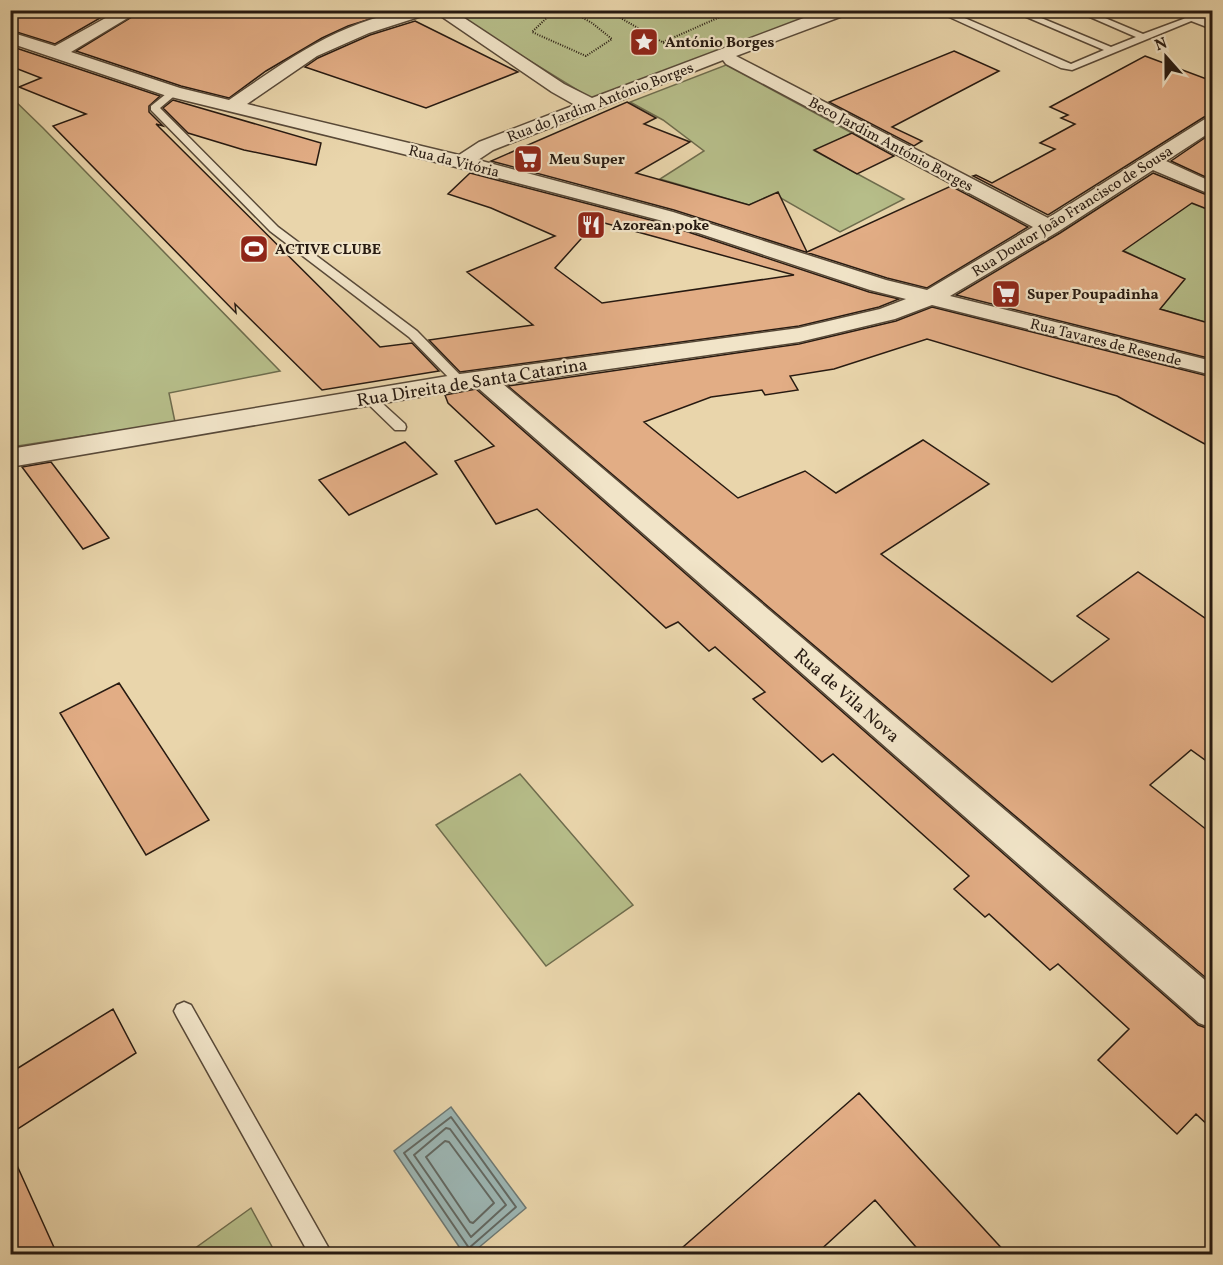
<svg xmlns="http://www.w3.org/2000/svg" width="1223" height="1265" viewBox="0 0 1223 1265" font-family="Vollkorn,serif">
	<rect width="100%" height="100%" fill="#e9d5ab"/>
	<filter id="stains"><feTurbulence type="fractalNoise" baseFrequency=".00333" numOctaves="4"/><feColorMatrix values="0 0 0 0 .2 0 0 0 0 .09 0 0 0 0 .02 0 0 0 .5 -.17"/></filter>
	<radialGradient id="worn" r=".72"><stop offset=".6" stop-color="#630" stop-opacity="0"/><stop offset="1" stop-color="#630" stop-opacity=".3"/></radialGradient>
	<!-- green -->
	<path fill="#b6bd89" stroke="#6e6c4d" stroke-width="1.5" d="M449 11H834L592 99Z
		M726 65 852 133 815 151 904 199 840 232 774 194 749 205 660 179 704 151 663 120 630 102Z
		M10 96 43 128 280 371 169 393 175 422 11 447Z
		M1191 203 1212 211V324L1160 309 1184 279 1122 250Z
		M520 774 633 905 546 966 436 825Z
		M251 1208 276 1254H187Z"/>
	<!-- water -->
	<path fill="#9cb6b4" stroke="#6d7873" stroke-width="1.5" d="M451 1107 526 1208 471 1254H464L394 1151Z"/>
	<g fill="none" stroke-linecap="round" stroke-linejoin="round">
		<!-- shore -->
		<path stroke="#626862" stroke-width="2" d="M451 1117 516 1207 469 1248 404 1153Z
			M446 1128 450 1129 506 1205 471 1237 414 1155Z
			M445 1141 449 1142 494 1203 473 1223 470 1222 426 1157Z"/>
	</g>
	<!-- building -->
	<path fill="#e2ad85" stroke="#271a11" stroke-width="1.5" fill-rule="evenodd" d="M10 10H114L55 44 10 30Z
		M143 10H395L396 11 348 26 322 38 266 71 229 98 181 86 76 51Z
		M415 21 518 72 426 108 305 67 318 58 370 35Z
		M10 46 160 96 149 106V112L163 126 156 124 380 347 412 343 439 371 322 390 235 304 236 313 53 126 86 114 19 87 41 78 10 66Z
		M954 51 999 71 892 127 922 141 914 146 829 102Z
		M1145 56 1212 81V115L1204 117 1048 215 973 176 976 175 992 183 1055 149 1040 143 1075 124 1061 118 1068 115 1050 107Z
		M173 100 321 143 316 165 244 150 188 133 163 108Z
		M627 102 656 118 644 124 690 142 636 173 749 205 778 192 807 252 951 186 1028 227 927 288 887 278 674 210 491 161Z
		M852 133 894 156 857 174 814 150Z
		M1212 133V180L1171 161Z
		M470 173 658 222 869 292 899 299 879 307 799 326 460 372 429 340 533 325 467 272 555 236 491 208 448 194ZM597 221 645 234 794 275 602 303 555 268Z
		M1153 173 1212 197V211L1192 203 1123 251 1185 279 1160 309 1212 324V359L956 295 1060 233Z
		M932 307 1212 377V448L1117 396 927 339 834 369 790 376 798 390 765 395 762 390 711 397 644 422 738 498 805 471 836 493 923 440 989 484 881 554 1052 682 1109 639 1077 616 1138 572 1212 623V765L1191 750 1150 785 1212 834V983L508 386 799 344 896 321Z
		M476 389 1198 1025 1212 1030V1129L1196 1114 1177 1134 1098 1060 1129 1029 1058 964 1050 970 989 914 985 917 954 889 969 876 833 754 822 762 800 742 753 699 765 692 715 647 709 651 678 622 666 628 537 509 496 524 455 461 494 446 448 403 445 395Z
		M405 442 437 474 349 515 319 480Z
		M51 462 109 538 83 549 22 467Z
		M119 683 209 820 146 855 60 713Z
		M113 1009 136 1053 10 1134V1073Z
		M859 1093 1007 1254H922L875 1200 816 1254H675Z
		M10 1150 57 1254H10Z"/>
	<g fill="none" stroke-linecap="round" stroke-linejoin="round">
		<!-- service casing -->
		<g stroke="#584938" stroke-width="3">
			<path id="service" d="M934 10H946L1071 64 1104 50 1010 10H1022L1111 47 1136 37 1074 10H1086L1143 34 1194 15 1201 17 1072 70 1061 68Z
				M171 90 179 92 160 108 278 227 417 331 464 379 466 382 464 385H456L409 337 270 231 151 110V106Z
				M368 393 372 394 405 424 406 427 405 430H395L364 400 362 397Z
				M184 1002 191 1005 332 1254H309L177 1017 174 1011 177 1005Z"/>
		</g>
		<!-- minor casing -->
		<g stroke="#584938" stroke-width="3">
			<path id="minor" d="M120 10H141L71 52 180 88 229 100C289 59 354 10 430 10L428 14 369 33 317 56 247 104 459 155 479 142 575 105 552 92 432 10H452L564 84 592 98 825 10H850L848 14 736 56 1048 218 1205 119 1212 117V131L1166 161 1212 182V195L1153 170 1059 231 950 296 1212 361V375L932 305 895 319 799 342 503 384 1212 986V1028L1199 1023 477 387 10 467V449L460 374 799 328 880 309 906 299 870 290 659 220 456 167 167 96 10 43V32L55 46ZM723 60 726 64 1033 227 927 290 886 280 673 212 478 160 493 150Z
				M1171 10H1194L1212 18V29L1173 14Z"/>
		</g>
		<!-- path -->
		<path stroke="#271a11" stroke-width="2" stroke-dasharray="1 1.5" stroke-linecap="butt" d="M555 10 532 32 586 56 612 39 592 23 569 10
			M607 10 671 47
			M663 42 736 10"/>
		<!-- service -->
		<use href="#service" fill="#f1e4c8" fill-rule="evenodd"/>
		<!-- minor -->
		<use href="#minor" fill="#f1e4c8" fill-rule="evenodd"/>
	</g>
	<!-- icons -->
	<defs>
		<g id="sight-square" transform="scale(1.5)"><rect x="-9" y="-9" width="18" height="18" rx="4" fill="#8f2418" stroke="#f1e4c8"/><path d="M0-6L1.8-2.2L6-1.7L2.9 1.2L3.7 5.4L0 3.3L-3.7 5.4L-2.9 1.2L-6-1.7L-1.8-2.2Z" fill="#fff"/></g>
		<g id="supermarket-square" transform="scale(1.5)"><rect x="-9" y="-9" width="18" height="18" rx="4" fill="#8f2418" stroke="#f1e4c8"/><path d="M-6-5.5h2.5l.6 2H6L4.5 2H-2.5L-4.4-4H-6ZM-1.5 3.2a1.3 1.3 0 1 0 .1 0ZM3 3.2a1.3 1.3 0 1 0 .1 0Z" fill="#fff"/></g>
		<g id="restaurant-square" transform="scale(1.5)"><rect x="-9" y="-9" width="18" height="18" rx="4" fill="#8f2418" stroke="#f1e4c8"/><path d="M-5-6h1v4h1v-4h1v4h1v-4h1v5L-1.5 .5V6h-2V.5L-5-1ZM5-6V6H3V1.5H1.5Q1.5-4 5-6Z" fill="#fff"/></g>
		<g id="stadium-square" transform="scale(1.5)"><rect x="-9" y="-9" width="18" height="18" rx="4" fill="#8f2418" stroke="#f1e4c8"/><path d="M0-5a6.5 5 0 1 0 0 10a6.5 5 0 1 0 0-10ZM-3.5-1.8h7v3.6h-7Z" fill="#fff"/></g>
	</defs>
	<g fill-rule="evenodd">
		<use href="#sight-square" x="644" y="42"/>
		<use href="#supermarket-square" x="528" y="159"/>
		<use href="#restaurant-square" x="591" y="225"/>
		<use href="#stadium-square" x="254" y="249"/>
		<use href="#supermarket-square" x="1006" y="294"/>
	</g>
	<g text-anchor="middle" stroke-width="4.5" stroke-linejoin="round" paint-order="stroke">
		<!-- far-poi labels -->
		<g font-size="15" font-weight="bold" fill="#271a11" stroke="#f1e4c8" text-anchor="start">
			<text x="665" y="47">António Borges</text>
			<text x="549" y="164">Meu Super</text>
			<text x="612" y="230">Azorean poke</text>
			<text x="275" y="254">ACTIVE CLUBE</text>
			<text x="1027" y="299">Super Poupadinha</text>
		</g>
		<!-- far-street labels -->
		<g font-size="15" fill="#271a11" stroke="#f1e4c8">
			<text transform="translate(600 102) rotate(-21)" y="5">Rua do Jardim António Borges</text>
			<text transform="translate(891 144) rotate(28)" y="5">Beco Jardim António Borges</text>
			<text transform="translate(454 161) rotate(14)" y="5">Rua da Vitória</text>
			<text transform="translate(1072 211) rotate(-32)" y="5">Rua Doutor João Francisco de Sousa</text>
			<text transform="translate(1106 342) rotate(14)" y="5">Rua Tavares de Resende</text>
		</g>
		<!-- street labels -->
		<g font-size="18" fill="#271a11" stroke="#f1e4c8">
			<text transform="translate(472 382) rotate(-9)" y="6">Rua Direita de Santa Catarina</text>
			<text transform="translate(847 695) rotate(41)" y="6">Rua de Vila Nova</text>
		</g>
	</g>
	<!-- margin -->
	<rect width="1223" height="1265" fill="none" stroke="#e9d5ab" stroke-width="36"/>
	<rect x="12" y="12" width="1199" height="1241" fill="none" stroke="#271a11" stroke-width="3"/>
	<rect x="18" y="18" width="1187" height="1229" fill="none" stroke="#271a11" stroke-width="1.5"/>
	<!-- north arrow -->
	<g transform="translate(1166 57) rotate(339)" stroke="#f1e4c8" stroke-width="4.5" paint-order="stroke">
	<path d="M0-4.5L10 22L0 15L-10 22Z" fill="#271a11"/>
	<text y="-9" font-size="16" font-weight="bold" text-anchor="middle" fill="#271a11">N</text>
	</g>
	<rect width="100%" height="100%" filter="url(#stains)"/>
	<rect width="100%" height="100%" fill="url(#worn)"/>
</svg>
